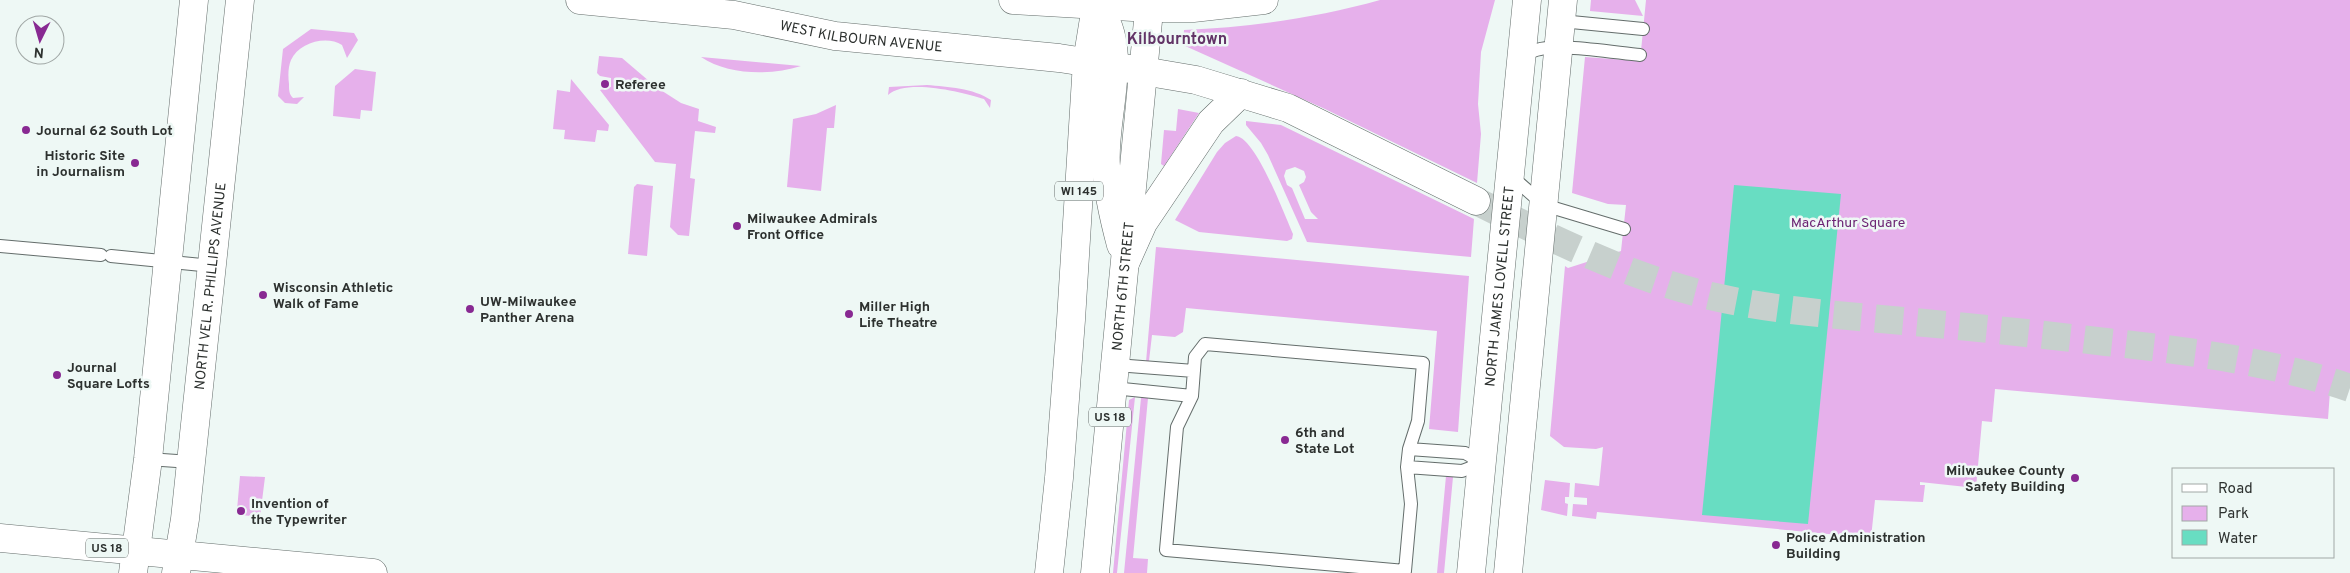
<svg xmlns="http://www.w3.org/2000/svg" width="2350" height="573" viewBox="0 0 2350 573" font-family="Overpass,sans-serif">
	<rect width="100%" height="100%" fill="#eef8f5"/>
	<!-- green -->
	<path fill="#e6b0eb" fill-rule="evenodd" d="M1380 0H1495L1481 52 1478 104 1481 134 1477 183 1325 109 1183 45 1184 30C1250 27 1316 18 1380 0Z
		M1591 0H1635L1643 16 1590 11Z
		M1646 0H2350V379L2337 378 2336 391H2330L2328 419 1995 389 1992 422 1982 421 1976 488 1920 482V485H1925L1923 502 1875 500 1871 538 1597 512 1596 519 1572 516 1573 504 1587 505V498L1574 497 1575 483 1599 486 1603 447 1596 449 1564 447 1550 436 1565 266 1568 268 1621 251 1626 205 1608 204 1572 193 1585 57 1640 61Z
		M311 29 354 33 358 40 347 58 342 45C327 35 299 42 291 60 288 67 288 76 289 84 289 90 289 94 293 98L304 97 297 104 285 103 278 96 283 49Z
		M599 56 622 58 656 87 681 103 699 109 698 121 716 127 715 133 695 131 690 178 695 179 689 236 678 235 670 227 676 164 655 162 600 90 611 87V78L600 76 597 73Z
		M701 57 801 66C770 76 728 75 701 57Z
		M355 69 376 72 372 111 361 110 360 119 333 116 335 86Z
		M571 79 609 125 608 131 597 130 595 142 564 139 565 130 553 129 557 90 570 92Z
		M927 85C948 87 973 88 991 100L990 108 984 99C962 92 906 78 888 95L889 87Z
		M836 105 834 128H827L821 191 787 187 793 119 816 114Z
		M1178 109 1199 113 1164 166 1161 164 1164 130 1176 131Z
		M1246 121 1281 125 1474 219 1471 257 1307 242 1268 155 1261 143 1246 125ZM1295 167 1304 171 1306 177 1304 182 1299 185 1311 212 1318 219H1305L1292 188 1287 185 1284 176 1286 170Z
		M1236 136C1256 138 1284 214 1293 234L1292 239 1287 241 1199 232 1175 220 1217 152 1225 143Z
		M637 184 653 186 647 256 628 254 634 187Z
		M1156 247 1469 276 1458 432 1429 429 1437 331 1186 308 1183 332 1175 337 1152 335 1149 361 1146 362Z
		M1135 397 1117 573H1113L1129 400Z
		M1141 398H1148L1133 558 1148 559 1147 573H1124Z
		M240 476 265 477 260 517 241 515 237 510Z
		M1446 476 1453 477 1444 573H1437Z
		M1545 480 1570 483 1569 497H1565V503L1568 504 1567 516 1541 510Z"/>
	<!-- water -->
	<path fill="#68ddc2" d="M1734 185 1841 194 1808 524 1702 515Z"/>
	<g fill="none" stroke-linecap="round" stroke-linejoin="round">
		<!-- highway-tunnel -->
		<path stroke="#c7d0cd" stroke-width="28" stroke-dasharray="28 14" stroke-linecap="butt" d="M1476 201C1553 239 1630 278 1715 297 1777 311 1840 315 1903 321 1971 327 2038 334 2106 342 2189 351 2270 361 2350 388"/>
		<!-- lane casing -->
		<g stroke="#646d6b" stroke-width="14">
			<path id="lane" d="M1561 21 1643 29
				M1524 62C1526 58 1528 54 1531 52 1550 41 1616 53 1640 55
				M1511 176 1544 205 1624 229
				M0 246 101 255
				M111 256 212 266
				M1205 344 1423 363 1418 421 1409 449 1407 467 1411 504 1405 571 1166 550 1177 427 1192 396 1195 357Z
				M1116 365 1194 371
				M1113 388 1192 396
				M1409 449 1465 453 1483 463
				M148 459 191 462
				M1407 467 1462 471 1483 463"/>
		</g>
		<!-- secondary casing -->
		<g stroke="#646d6b" stroke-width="29">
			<g id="secondary">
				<path id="s1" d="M580 0 734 15 835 36 1059 58 1143 71"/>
				<path d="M1013 0 1150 8"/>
				<path d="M133 573 148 459 194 0"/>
				<path id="s2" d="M176 573 185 519 240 0"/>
				<path id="s3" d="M1471 573 1527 0"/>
				<path d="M1508 573 1563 0"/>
			</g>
		</g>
		<!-- primary casing -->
		<g stroke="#646d6b" stroke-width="29">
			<g id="primary">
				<path d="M1096 6C1132 47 1102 116 1106 166 1108 193 1114 219 1121 245"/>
				<path d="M0 538 373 573"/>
				<path d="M1049 573 1059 478 1071 320 1087 62 1097 0"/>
				<path id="s4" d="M1095 573 1150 0"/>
			</g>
		</g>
		<!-- highway casing -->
		<g stroke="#646d6b" stroke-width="29">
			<path id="highway" d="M1150 8H1193L1264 0
				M1143 71 1196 80 1288 108 1476 201
				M1126 261 1143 223 1211 122 1241 93"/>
		</g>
		<!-- lane -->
		<use href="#lane" stroke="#fff" stroke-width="12"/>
		<!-- secondary -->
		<use href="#secondary" stroke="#fff" stroke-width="28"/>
		<!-- primary -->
		<use href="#primary" stroke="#fff" stroke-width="28"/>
		<!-- highway -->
		<use href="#highway" stroke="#fff" stroke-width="28"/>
	</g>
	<!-- markers -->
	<g fill="#882992" stroke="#eef8f5" stroke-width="2">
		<circle cx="605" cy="84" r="5"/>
		<circle cx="26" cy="130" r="5"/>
		<circle cx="135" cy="163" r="5"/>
		<circle cx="737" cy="226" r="5"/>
		<circle cx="263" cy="295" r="5"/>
		<circle cx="470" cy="309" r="5"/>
		<circle cx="849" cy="314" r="5"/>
		<circle cx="57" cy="375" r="5"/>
		<circle cx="1285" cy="440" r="5"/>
		<circle cx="2075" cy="478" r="5"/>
		<circle cx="241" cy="511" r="5"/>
		<circle cx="1776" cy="545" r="5"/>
	</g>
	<g text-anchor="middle" stroke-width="5" stroke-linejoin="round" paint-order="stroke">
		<!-- shield labels -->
		<g fill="#eef8f5" stroke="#676d6a" stroke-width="1">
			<rect x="1055" y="181.5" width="48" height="19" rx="4"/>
			<rect x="1089" y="407.5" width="42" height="19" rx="4"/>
			<rect x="86" y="538.5" width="42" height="19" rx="4"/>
		</g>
		<g font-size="12" font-weight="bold" fill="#2d312f">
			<text x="1079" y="195">WI 145</text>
			<text x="1110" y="421">US 18</text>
			<text x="107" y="552">US 18</text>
		</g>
		<!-- street labels -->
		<g font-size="14" fill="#2d312f" stroke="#eef8f5">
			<text dy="5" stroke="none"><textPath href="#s1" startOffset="284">WEST KILBOURN AVENUE</textPath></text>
			<text dy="5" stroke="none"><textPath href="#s2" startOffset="289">NORTH VEL R. PHILLIPS AVENUE</textPath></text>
			<text dy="5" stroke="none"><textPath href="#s4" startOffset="288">NORTH 6TH STREET</textPath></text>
			<text dy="5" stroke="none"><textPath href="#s3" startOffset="288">NORTH JAMES LOVELL STREET</textPath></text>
		</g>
		<!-- poi labels -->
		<g font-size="14" font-weight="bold" fill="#2d312f" stroke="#eef8f5" text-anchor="start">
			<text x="615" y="89">Referee</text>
			<text x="36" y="135">Journal 62 South Lot</text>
			<text x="125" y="160" text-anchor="end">Historic Site<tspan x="125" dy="16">in Journalism</tspan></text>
			<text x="747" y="223">Milwaukee Admirals<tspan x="747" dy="16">Front Office</tspan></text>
			<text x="273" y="292">Wisconsin Athletic<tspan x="273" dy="16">Walk of Fame</tspan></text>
			<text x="480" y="306">UW-Milwaukee<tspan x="480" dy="16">Panther Arena</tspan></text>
			<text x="859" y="311">Miller High<tspan x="859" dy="16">Life Theatre</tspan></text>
			<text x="67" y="372">Journal<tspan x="67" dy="16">Square Lofts</tspan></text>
			<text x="1295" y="437">6th and<tspan x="1295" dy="16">State Lot</tspan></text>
			<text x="2065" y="475" text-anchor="end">Milwaukee County<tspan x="2065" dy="16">Safety Building</tspan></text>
			<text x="251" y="508">Invention of<tspan x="251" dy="16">the Typewriter</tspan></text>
			<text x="1786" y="542">Police Administration<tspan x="1786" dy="16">Building</tspan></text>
		</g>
		<!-- park labels -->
		<g font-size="14" fill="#6d2574" stroke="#eef8f5">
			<text x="1848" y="227">MacArthur Square</text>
		</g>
		<!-- quarter labels -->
		<g font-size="16" font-weight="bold" fill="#623467" stroke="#eef8f5">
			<text x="1177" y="44">Kilbourntown</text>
		</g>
	</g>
	<!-- legend -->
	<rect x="2172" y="468" width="162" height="90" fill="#eef8f5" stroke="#a1a8a6"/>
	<rect x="2182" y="484" width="25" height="8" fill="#ffffff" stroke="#a1a8a6"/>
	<text x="2218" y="493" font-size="15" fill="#2d312f">Road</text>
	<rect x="2182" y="506" width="25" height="15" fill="#e6b0eb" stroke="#a1a8a6"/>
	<text x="2218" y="518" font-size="15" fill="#2d312f">Park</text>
	<rect x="2182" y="530" width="25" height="15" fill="#68ddc2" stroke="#a1a8a6"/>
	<text x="2218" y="543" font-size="15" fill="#2d312f">Water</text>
	<!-- north arrow -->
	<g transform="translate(40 40) rotate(185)"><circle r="24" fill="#eef8f5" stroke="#a1a8a6"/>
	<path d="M0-4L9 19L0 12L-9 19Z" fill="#882992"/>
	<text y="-8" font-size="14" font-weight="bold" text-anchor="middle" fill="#2d312f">N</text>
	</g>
</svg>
